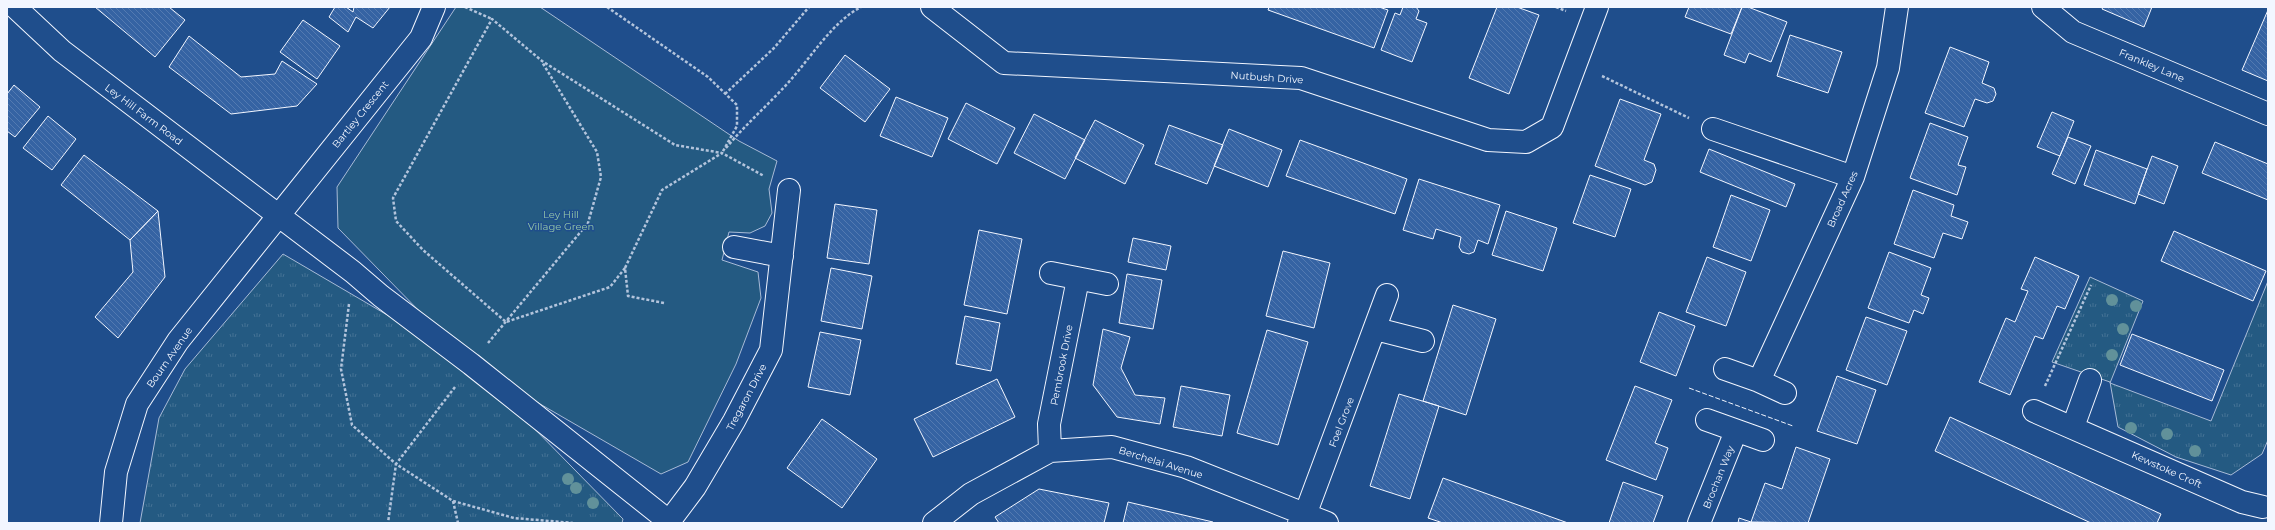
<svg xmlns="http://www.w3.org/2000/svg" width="2275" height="530" viewBox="0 0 2275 530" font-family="Montserrat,sans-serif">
	<defs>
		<pattern id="grass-tufts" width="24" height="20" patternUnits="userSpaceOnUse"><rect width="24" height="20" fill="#245a82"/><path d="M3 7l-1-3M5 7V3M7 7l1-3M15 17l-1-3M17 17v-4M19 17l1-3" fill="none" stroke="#447295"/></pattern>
		<pattern id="building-back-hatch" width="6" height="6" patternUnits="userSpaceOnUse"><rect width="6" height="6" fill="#3563a3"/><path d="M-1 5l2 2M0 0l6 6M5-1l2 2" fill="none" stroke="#537ab1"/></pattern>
	</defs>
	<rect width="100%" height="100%" fill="#1f4e8c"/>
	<!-- grass -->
	<path fill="url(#grass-tufts)" stroke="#a8bbd7" d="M283 254 471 364 623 519 622 523H140L159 418 185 369Z
		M2090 277 2143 301 2110 383 2211 421 2268 281V440L2262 454 2231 475 2176 457 2118 427 2110 382 2052 362Z"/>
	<!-- park -->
	<path fill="#245a82" stroke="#a8bbd7" d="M456 7H540L739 141 777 161 769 189 772 213 765 226 750 233 729 232 722 260 758 272 761 298 736 364 688 462 661 474 471 364 338 228 337 187Z"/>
	<!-- building -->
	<path fill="url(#building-back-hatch)" stroke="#f2f6ff" d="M95 7H169L185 20 155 57Z
		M335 7H346L353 12 354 7H390L373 28 356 17 348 32 329 17Z
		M1269 7H1379L1388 10 1374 48 1268 10Z
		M1403 7H1416L1419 11 1416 19 1427 23 1412 62 1381 50 1395 13 1400 15Z
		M1497 7H1517L1539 15 1509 94 1469 78Z
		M1689 7H1742L1731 34 1685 17Z
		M1742 7H1748L1787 22 1771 62 1749 53 1745 63 1724 55Z
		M2103 7H2152L2144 27 2102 9Z
		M2268 10V81L2242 70Z
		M303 20 340 46 317 79 280 52Z
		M1790 35 1842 52 1828 93 1777 76Z
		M189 36 241 77 275 74 282 61 317 84 297 106 231 114 169 67Z
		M1950 47 1989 62 1982 83 1994 88 1996 94 1993 101 1987 103 1975 99 1964 127 1925 113Z
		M845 55 890 89 865 122 820 88Z
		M14 85 40 107 15 137 7 131V94Z
		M896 97 948 118 932 157 880 136Z
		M1620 99 1661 114 1644 160 1654 164 1656 170 1652 182 1645 185 1595 166Z
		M966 103 1015 128 997 164 948 139Z
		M2052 112 2074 121 2060 156 2037 147Z
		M1034 114 1085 140 1065 179 1014 153Z
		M48 116 76 139 52 170 23 148Z
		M1095 120 1144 145 1125 184 1075 158Z
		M1930 123 1968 137 1958 165 1966 167 1957 195 1910 178Z
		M1169 125 1223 145 1207 184 1155 164Z
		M1229 129 1282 150 1268 187 1214 166Z
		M2068 137 2091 146 2075 184 2052 174Z
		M1300 140 1407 179 1395 214 1286 176Z
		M2215 142 2268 164V200L2202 173Z
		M1709 149 1795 184 1786 207 1700 172Z
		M2096 150 2147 169 2135 204 2084 185Z
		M84 155 158 211 130 240 61 185Z
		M2152 156 2178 166 2164 204 2138 194Z
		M1590 175 1631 189 1615 237 1573 223Z
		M1419 179 1500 205 1488 244 1478 240 1474 252 1469 254 1462 252 1459 247 1461 237 1436 229 1433 239 1403 230Z
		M1913 190 1954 205 1951 216 1968 222 1962 239 1943 233 1934 258 1894 244Z
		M1731 195 1770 210 1751 261 1713 247Z
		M835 204 877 210 869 264 827 258Z
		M158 211 165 277 118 338 95 317 133 272 130 240Z
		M1506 211 1557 228 1543 271 1492 255Z
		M979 230 1022 239 1007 314 964 305Z
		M2174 231 2266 271 2253 301 2161 261Z
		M1133 238 1171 246 1166 270 1128 262Z
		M1283 251 1330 263 1314 328 1266 316Z
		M1889 252 1931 268 1921 295 1929 298 1923 314 1914 310 1909 323 1868 308Z
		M1707 257 1746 272 1726 326 1686 312Z
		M2035 257 2079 276 2065 309 2057 306 2043 339 2035 336 2010 395 1979 382 2006 318 2015 322 2028 291 2021 289Z
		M831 268 872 276 862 329 821 321Z
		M1127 274 1162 280 1153 329 1119 323Z
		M1453 305 1496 319 1466 415 1423 401Z
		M1659 312 1695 326 1676 376 1640 362Z
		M965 316 1000 323 991 371 956 364Z
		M1866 317 1907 331 1887 385 1846 370Z
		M1103 329 1130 337 1121 368 1135 395 1165 398 1160 424 1117 417 1093 385Z
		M1267 330 1308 342 1278 445 1237 433Z
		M820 332 861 340 850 395 808 387Z
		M2132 334 2224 370 2212 401 2120 365Z
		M1837 376 1876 390 1857 444 1817 431Z
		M997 379 1015 417 933 457 914 419Z
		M1181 386 1230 395 1222 436 1173 427Z
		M1635 386 1672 400 1655 443 1668 448 1656 480 1606 460Z
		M1399 394 1439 406 1410 499 1370 486Z
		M1950 417 2161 514 2157 523H2091L1935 451Z
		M822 419 877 459 842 508 787 468Z
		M1796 447 1830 459 1808 523 1751 522 1765 483 1782 489Z
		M1443 478 1568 523H1443L1428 518Z
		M1623 482 1663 496 1653 523H1609Z
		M1039 489 1109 503 1104 523H999L995 517Z
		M1128 502 1213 522V523H1123Z
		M1739 518 1751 522 1753 523H1738Z"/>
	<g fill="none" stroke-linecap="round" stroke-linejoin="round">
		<!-- minor casing -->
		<g stroke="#f2f6ff" stroke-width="24">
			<path id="minor" d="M15 7 62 51 353 272 381 296 471 364 671 523
				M932 7 1004 63 1301 78 1488 140 1526 142 1552 127 1597 7
				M2043 7 2073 32 2268 114
				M1713 129 1853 177
				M734 247 782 256
				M1051 273 1107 284
				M1376 329 1423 341
				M1725 369 1759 381 1785 393
				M1759 381 1853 177 1888 68 1897 7
				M2034 411 2242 502 2263 507
				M1707 420 1763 440
				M2073 427 2090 380
				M1050 451 1049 424 1078 279
				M111 523 116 472 137 404 178 341 421 38 434 7
				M668 523 695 487 734 421 771 350 789 190
				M934 523 971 494 1050 451 1112 447 1186 467 1327 523
				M1299 523 1305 515 1387 295
				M1699 523 1736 431"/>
		</g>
		<!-- path -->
		<path stroke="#b3c4dc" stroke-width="2.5" stroke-dasharray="3 2" stroke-linecap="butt" d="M465 7 492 19
			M607 7 708 77 737 105V126L722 153
			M1556 7 1566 11
			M1602 76 1689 118
			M725 94 774 48 809 7
			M726 148C745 125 767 106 787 84 810 59 832 22 861 7
			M625 268 610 287 506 322 423 250 396 221 393 198 492 19 542 61 675 145 722 153
			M664 303 628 296 625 268 662 190 722 153 764 176
			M349 304 341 369 352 425 396 464 388 523
			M488 343 588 223 601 177 597 152 542 62
			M2045 386 2091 285
			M455 387 396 464 453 501 514 518 573 523
			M453 501 458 523"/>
		<!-- minor -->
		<use href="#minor" stroke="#1f4e8c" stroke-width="22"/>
		<!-- fence -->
		<path stroke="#f2f6ff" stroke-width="1" stroke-dasharray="5 2" stroke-linecap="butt" d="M1689 388 1793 426"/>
	</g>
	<!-- trees -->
	<g fill="#61919a">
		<circle cx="2112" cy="300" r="6"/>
		<circle cx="2136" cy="306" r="6"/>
		<circle cx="2123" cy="329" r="6"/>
		<circle cx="2112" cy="355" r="6"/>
		<circle cx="2131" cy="428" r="6"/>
		<circle cx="2167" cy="434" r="6"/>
		<circle cx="2195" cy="451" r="6"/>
		<circle cx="568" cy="479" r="6"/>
		<circle cx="576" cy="488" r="6"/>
		<circle cx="593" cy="503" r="6"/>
	</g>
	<g text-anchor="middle" stroke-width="3" stroke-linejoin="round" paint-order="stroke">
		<!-- street labels -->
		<g font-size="10" fill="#f2f6ff" stroke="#1f4e8c">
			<text transform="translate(2152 65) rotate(23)" y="4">Frankley Lane</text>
			<text transform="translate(1267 77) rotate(4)" y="4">Nutbush Drive</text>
			<text transform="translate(144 114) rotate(37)" y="4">Ley Hill Farm Road</text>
			<text transform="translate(360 114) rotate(-51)" y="4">Bartley Crescent</text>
			<text transform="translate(1842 199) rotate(-66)" y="4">Broad Acres</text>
			<text transform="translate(169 357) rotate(-55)" y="4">Bourn Avenue</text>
			<text transform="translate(1061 365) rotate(-79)" y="4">Pembrook Drive</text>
			<text transform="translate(746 397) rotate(-62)" y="4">Tregaron Drive</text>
			<text transform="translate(1341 422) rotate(-69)" y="4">Foel Grove</text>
			<text transform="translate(1161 462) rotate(17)" y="4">Berchelai Avenue</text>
			<text transform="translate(2167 469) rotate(24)" y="4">Kewstoke Croft</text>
			<text transform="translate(1718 477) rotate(-68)" y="4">Brochan Way</text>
		</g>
		<!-- park labels -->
		<g font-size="10" fill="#97c8a6" stroke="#1f4e8c">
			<text x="561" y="218">Ley Hill<tspan x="561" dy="12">Village Green</tspan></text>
		</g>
	</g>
	<!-- border -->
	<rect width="2275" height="530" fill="none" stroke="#f2f6ff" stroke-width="16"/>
</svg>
